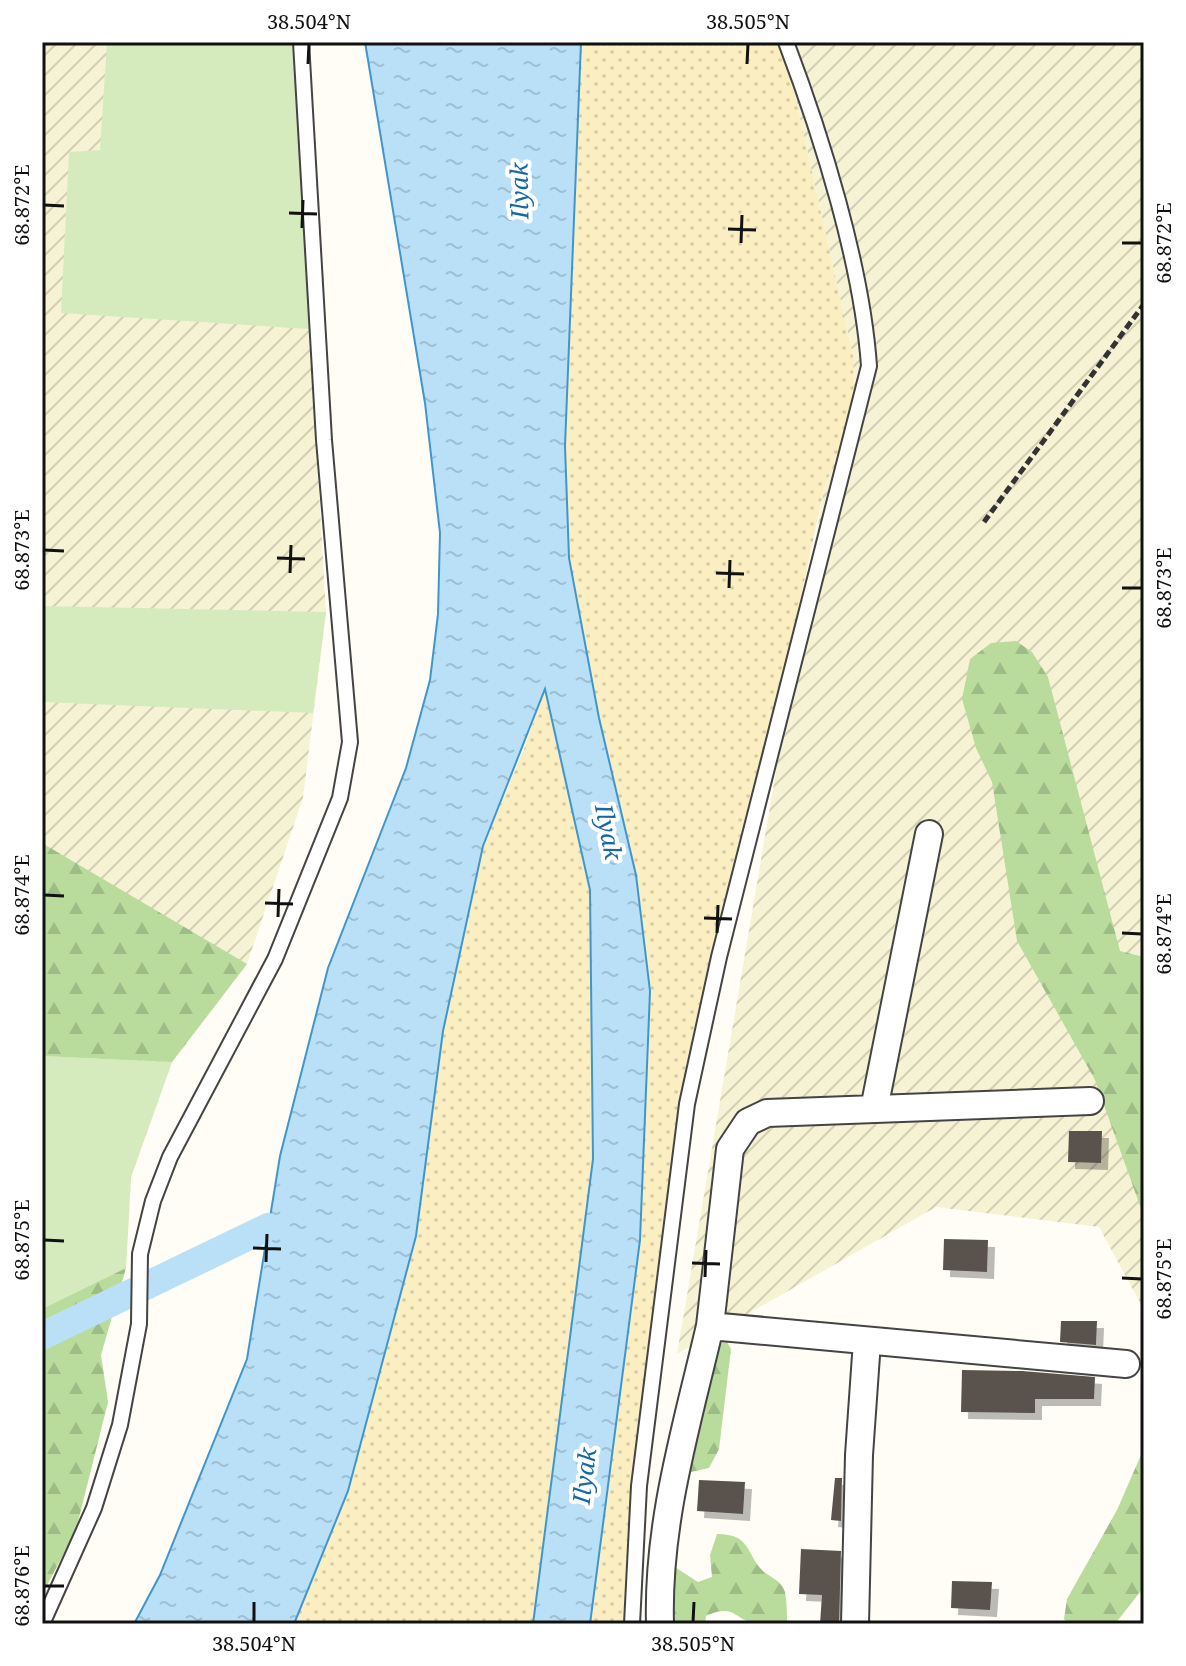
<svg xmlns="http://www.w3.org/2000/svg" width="1186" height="1666" viewBox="0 0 1186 1666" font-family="'Noto Serif',serif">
	<defs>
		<pattern id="farmland-furrows" width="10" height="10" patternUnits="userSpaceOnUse" patternTransform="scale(2)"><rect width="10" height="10" fill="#f6f3d4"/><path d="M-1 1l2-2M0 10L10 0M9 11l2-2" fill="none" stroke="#d2cfb5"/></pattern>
		<pattern id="forest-firs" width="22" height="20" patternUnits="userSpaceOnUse" patternTransform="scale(2)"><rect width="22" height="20" fill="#b9dc9c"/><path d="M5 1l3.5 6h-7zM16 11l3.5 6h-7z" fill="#9ebc85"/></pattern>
		<pattern id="sand-dots" width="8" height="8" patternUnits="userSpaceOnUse" patternTransform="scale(2)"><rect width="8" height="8" fill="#fbeec1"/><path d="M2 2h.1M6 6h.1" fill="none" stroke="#d6cba5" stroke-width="1.8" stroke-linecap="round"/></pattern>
		<pattern id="water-ripples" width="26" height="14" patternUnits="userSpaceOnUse" patternTransform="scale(2)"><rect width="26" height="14" fill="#b9e0f7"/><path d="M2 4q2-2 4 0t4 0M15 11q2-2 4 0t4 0" fill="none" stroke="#9ebfd3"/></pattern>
		<filter id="shadow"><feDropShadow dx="7" dy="7" stdDeviation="0" flood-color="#0004"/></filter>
	</defs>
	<rect width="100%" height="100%" fill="#fffdf5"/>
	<!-- farmland -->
	<path fill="url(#farmland-furrows)" d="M42 42H293L326 612 303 798 247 964 172 1062 131 1177 126 1268 42 1309Z
		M783 42H1144V1310L1099 1227 936 1207 677 1354 824 489 854 410 853 356Z"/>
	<!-- grass -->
	<path fill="#d5ebbd" d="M107 42H293L309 329 61 313 69 152 100 150Z
		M42 606 326 612 313 713 42 702Z
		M42 1056 172 1062 131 1177 126 1268 42 1309Z"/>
	<!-- forest -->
	<path fill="url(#forest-firs)" d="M1016 641 1032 652 1048 677 1120 951 1144 957V1217L1095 1080 1017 941 992 782 976 748 962 699 970 659 991 643Z
		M42 843 247 964 172 1062 42 1056Z
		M126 1268 101 1355 108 1402 76 1530 42 1595V1309Z
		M727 1342 731 1349 719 1449 709 1468 691 1472 681 1469 718 1343Z
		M1144 1448V1587L1115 1624H1068L1064 1619 1067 1599 1117 1510Z
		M717 1534C752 1534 746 1555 763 1571 771 1578 781 1580 785 1592 787 1602 787 1614 787 1624 778 1624 763 1627 754 1624 732 1617 734 1604 706 1616L705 1624H658L670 1564 698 1582 712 1577 710 1555Z"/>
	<!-- sand -->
	<path fill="url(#sand-dots)" d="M581 42H783L853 356 854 410 824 489 681 1157 647 1485 641 1624H590L640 1240 650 991 636 875 599 718 569 558 565 446Z
		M545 687 590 890 593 1159 533 1624H294L348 1491 416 1236 443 1031 483 846 525 747Z"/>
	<!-- water -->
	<path fill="url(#water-ripples)" stroke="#3f96cf" stroke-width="2" d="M365 42H581L565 446 569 558 599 718 636 875 650 991 640 1240 590 1624H533L593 1159 590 890 545 689 483 846 443 1031 416 1236 348 1491 294 1624H134L160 1575 247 1359 280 1156 328 968 406 768 430 680 438 614 440 533 425 403Z"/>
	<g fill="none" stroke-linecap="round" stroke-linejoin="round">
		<!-- canal -->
		<path stroke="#b9e0f7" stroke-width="28" d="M42 1336 268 1227"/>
	</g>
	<!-- building -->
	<path fill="#5a524d" filter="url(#shadow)" d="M1069 1131H1102L1101 1163 1068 1162Z
		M944 1239 988 1240 987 1272 943 1270Z
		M1061 1321H1097L1096 1345 1060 1342Z
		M962 1370 1022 1371 1095 1377 1094 1399H1035V1413L961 1412Z
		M835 1478H842L841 1521 831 1520Z
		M699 1480 745 1482 743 1514 697 1511Z
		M801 1549 841 1551 839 1624H820L822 1595 799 1594Z
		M952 1581 992 1582 990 1610 951 1608Z"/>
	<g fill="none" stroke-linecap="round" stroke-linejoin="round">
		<!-- lane casing -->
		<g stroke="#444" stroke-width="18">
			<path id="lane" d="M42 1624 94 1508 120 1425 139 1324 140 1254 153 1201 170 1157 275 959 340 798 350 742 324 440 301 42
				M632 1624 639 1486 687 1104 719 957 869 366C862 265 822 137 786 42"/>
		</g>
		<!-- street casing -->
		<g stroke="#444" stroke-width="30">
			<path id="street" d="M1090 1101 767 1113 748 1122 730 1149 710 1326 1126 1364
				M874 1109 929 834
				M660 1624C657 1522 687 1425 710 1326
				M855 1624 859 1455 867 1341"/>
		</g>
		<!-- path -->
		<path stroke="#333" stroke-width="5" stroke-dasharray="8 4" stroke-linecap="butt" d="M984 522 1144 304"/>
		<!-- lane -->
		<use href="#lane" stroke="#fff" stroke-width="14"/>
		<!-- street -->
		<use href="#street" stroke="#fff" stroke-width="26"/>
	</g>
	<!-- ticks -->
	<path fill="none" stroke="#111" stroke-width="3" d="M308 64 309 44M747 64 748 44M44 205 64 206M289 213 317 214M302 228 303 200M728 229 756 230M741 243 742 215M1122 243H1142M44 550 64 551M277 558 305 559M290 573 291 545M716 573 744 574M729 588 730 560M1122 588H1142M44 895 64 896M265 903 293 904M278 917 279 889M704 918 732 919M717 933 718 905M1122 933 1142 934M44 1240 64 1241M253 1248 281 1249M266 1262 267 1234M692 1263 720 1264M705 1277 706 1250M1122 1278 1142 1279M44 1586H64M254 1622V1602M693 1622 694 1602"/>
	<g text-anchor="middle" stroke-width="8" stroke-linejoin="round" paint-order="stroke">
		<!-- water labels -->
		<g font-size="24" font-style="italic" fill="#1768a6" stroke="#fff">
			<text transform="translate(520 191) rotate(-91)" y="8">Ilyak</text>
			<text transform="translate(608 832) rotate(79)" y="8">Ilyak</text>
			<text transform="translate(585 1476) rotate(-83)" y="8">Ilyak</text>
		</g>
	</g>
	<!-- border -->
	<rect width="1186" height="1666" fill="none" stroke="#ffffff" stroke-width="88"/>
	<rect x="44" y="44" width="1098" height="1578" fill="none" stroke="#111" stroke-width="3"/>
	<g font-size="20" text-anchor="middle" fill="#111">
		<text x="309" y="29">38.504°N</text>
		<text x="748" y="29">38.505°N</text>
		<text transform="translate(22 205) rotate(-90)" y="7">68.872°E</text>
		<text transform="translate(1164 243) rotate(-90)" y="7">68.872°E</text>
		<text transform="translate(22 550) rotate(-90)" y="7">68.873°E</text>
		<text transform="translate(1164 588) rotate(-90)" y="7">68.873°E</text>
		<text transform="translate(22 895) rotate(-90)" y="7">68.874°E</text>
		<text transform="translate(1164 934) rotate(-90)" y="7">68.874°E</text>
		<text transform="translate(22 1240) rotate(-90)" y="7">68.875°E</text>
		<text transform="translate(1164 1279) rotate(-90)" y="7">68.875°E</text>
		<text transform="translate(22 1586) rotate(-90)" y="7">68.876°E</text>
		<text x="254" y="1651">38.504°N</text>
		<text x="693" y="1651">38.505°N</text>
	</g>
</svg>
